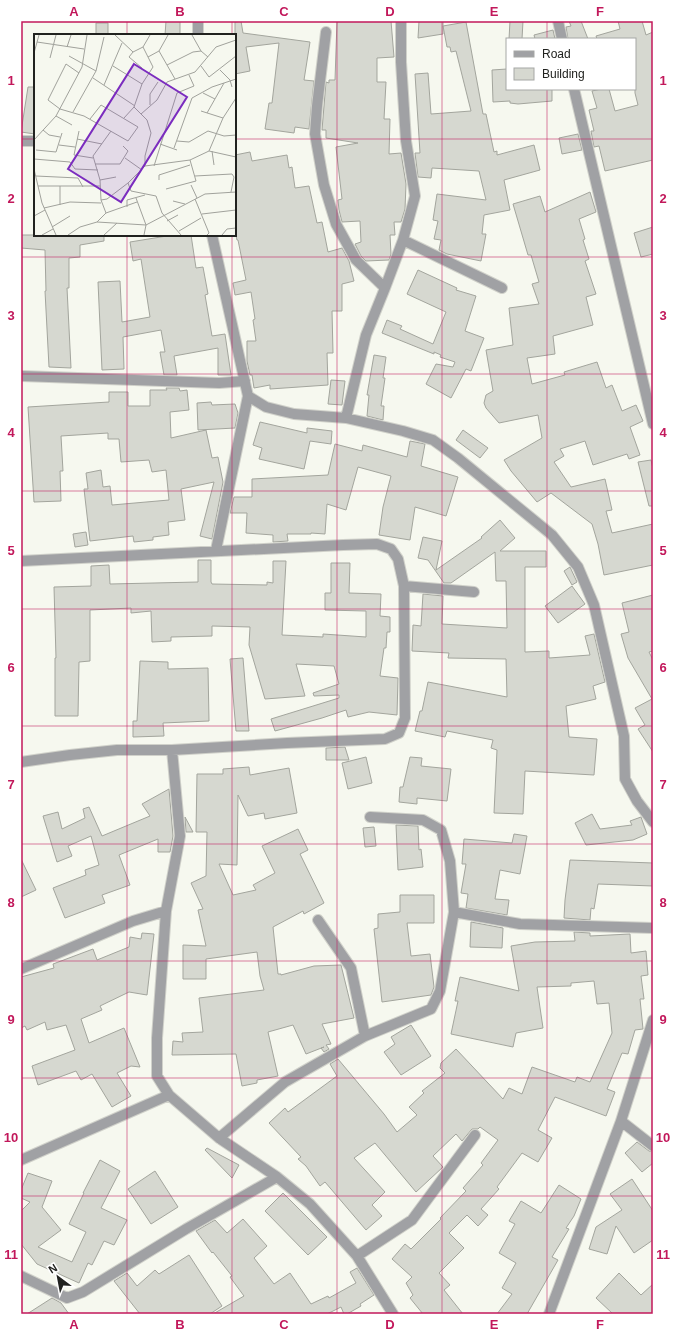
<svg xmlns="http://www.w3.org/2000/svg" width="674" height="1335" viewBox="0 0 674 1335" font-family="Arial,sans-serif">
	<rect width="100%" height="100%" fill="#f6f8ef"/>
	<!-- building -->
	<path fill="#d6d8d0" stroke="#a3a59d" d="M166 21H180V35H165Z
		M241 21 243 33 310 42 304 80 314 81 309 129 295 127 294 133 265 129 269 103H272L279 43 246 47 250 71 235 74V22Z
		M337 21H391L394 57 377 58V82H386L384 119H390L389 154 401 153 406 184 405 209 401 222H394L395 235H390L391 254 389 260 366 261 361 256 355 244 361 242 360 221 342 222 339 210 338 200 342 199 336 147 358 143 326 138V130H322L326 82 329 83V80H335Z
		M419 21H443V26L466 22 483 114H486L494 152 497 151V155L534 145 540 170 504 180 510 210 484 215 482 234H486L481 261 447 254 439 250 441 240 434 239 438 221 433 220 437 194 486 200 479 171 432 168 431 178 418 177 415 153H420L415 74 428 73 431 114 471 111 456 51 451 52 450 47H447L443 26V34L418 38Z
		M510 21H523L522 39H509Z
		M569 21H581L588 39H568L566 27 571 26Z
		M618 21H642L646 35 653 32V160L605 171 599 146 594 147 591 131H594L589 110 597 108 592 91 601 89H609L615 111 638 105 635 93V39H597L596 36 620 29Z
		M96 23H108V35H96Z
		M553 30 555 39H535L534 35Z
		M507 69V89H552V101L518 104 510 103V101L493 102 492 70Z
		M28 87H35V134L21 132Z
		M578 134 582 150 562 154 559 138Z
		M250 152 252 161 287 155 289 168 292 167 295 188 309 186 317 223 322 222 328 252 342 248 349 261 354 281 342 284V311H332L333 353H327L328 385 270 389V385L254 388 252 375H250L247 361V341H256L253 320 255 319 251 292 235 295 233 283 246 280 238 240H237L235 231V155Z
		M590 192 596 212 579 219 585 239 583 240 589 259 585 261 596 294 586 297 593 325 553 336 555 354 527 358 532 384 565 375 564 372 597 362 606 388 612 385 622 411 636 405 643 421 630 427 640 455 629 459 627 454 593 465 585 441 560 449 564 456 554 462 571 487 605 479 612 510 606 511 612 533 653 524V565L604 575 598 544 592 524 551 493 537 502 511 471 504 460 542 438 538 415 499 423 486 408 484 403 486 395 493 391 486 350 513 345 509 308 539 304 532 284 539 282 531 255H528L513 204 540 196 545 212Z
		M653 227V254L641 257 634 233Z
		M21 235H104V241L80 245V257L69 258V288H67L71 368 49 367 45 291H46L45 250 21 248Z
		M173 235H191L196 268 203 267 208 294 205 295 212 336 225 334 231 375H218V348L174 356 177 375H164L160 352H165L161 330 123 337 124 369 102 370 98 282 120 281 122 322 150 317 141 259 133 261 130 242Z
		M418 270 457 288 456 290 476 296 465 331 484 338 471 371 466 369 451 398 426 384 436 364 453 367 455 362 440 357 441 355 434 352V354L382 333 387 320 402 326 400 329 433 344 446 312 407 294Z
		M374 355 386 357 383 378H385L381 406H384L383 420 367 416 369 395H367Z
		M331 380 345 381 342 405 328 404Z
		M166 388H179L180 391 187 390 189 410 170 412 171 438 206 430 212 458 218 457 223 482 212 539 200 536 214 482 181 489 185 520 168 522 169 535 153 537V540L134 542 133 536 90 541 84 489H88L86 473 101 470 103 487 110 486 112 505 169 500 166 470 152 472 149 460 121 462 119 439H108V433L61 436 63 471H60L61 501 34 502 28 407 109 402V392H128V406H150V390H167Z
		M211 402 212 405 235 404 238 413 235 428 198 430 197 403Z
		M260 422 307 433V428L332 431 331 444 310 441 304 469 259 459 262 448 253 445Z
		M463 430 488 448 480 458 456 440Z
		M410 441 425 444 421 466 458 477 446 516 415 507 410 540 379 535 383 507 391 476 358 467 346 510 327 504 325 534 311 533V534H287L288 541 273 542V535L246 533 247 513H230L234 497H252V479L328 475 335 444 362 451 363 445 407 457Z
		M651 460 653 469V506H649L638 462Z
		M500 520 515 538 500 551H546V567H525V652L549 651V658L590 655 585 636 594 634 605 682 593 686 596 699 566 706 569 737 597 739 594 775 525 771 523 814 494 813 497 750 491 748 493 740 447 731 445 737 415 731 420 711H422L428 682 507 697 506 659 448 658 449 653 412 651 413 625 421 626 423 594 443 596 442 624 507 628 506 581H496L495 552 451 583H444L428 560 418 558 423 537 442 541 436 570 482 538 481 537Z
		M86 532 88 545 75 547 73 534Z
		M198 560H211V582L212 584 267 585V582L273 583V561H286L282 635 323 637V634L366 637V611L325 610V593H331V563H350L349 593 381 594 380 616 390 617V632H387L386 648H384L380 676 398 678 397 715 369 712 348 717 346 710 322 718 275 731 271 719 339 698V695L314 696 313 693 339 684 334 666 296 664 305 696 265 699 249 645 250 627 212 626V636L171 637V641L152 642 151 611 131 613V608L90 610V661L79 662 78 716H55V658H56L54 587 91 586V566L109 565 110 584 198 582Z
		M570 567 577 582 572 585 564 571Z
		M572 586 585 604 558 623 545 606Z
		M653 595V651L649 652 653 660V752L638 729 645 725 635 708 652 699 628 658 621 634 629 632 622 603Z
		M243 658 249 731H236L230 659Z
		M140 661 168 662V669L208 668 209 721 163 723 164 736 133 737V721H137Z
		M345 747 349 760H326V748Z
		M366 757 372 783 348 789 342 763Z
		M410 757 422 758 421 766 451 769 447 801 417 798V804L399 802 400 787H403Z
		M249 767 250 775 289 768 297 813 265 819 264 813 248 816 238 795 237 865 219 864 233 895 256 890 253 885 275 873 262 846 298 829 308 850 300 854 324 903 304 914 303 911 273 927 278 974H281V975L314 966 341 965 354 1018 322 1024 331 1044 326 1045 329 1049 324 1052 321 1048 324 1047 306 1054 293 1025 268 1032 278 1076 257 1080V1083L242 1086 236 1054 172 1055 173 1041 183 1042 182 1033 203 1032 199 998 264 990 260 976 257 952 206 959V979H183V945L206 946 198 910 203 909 191 883 206 876 207 832H196L197 774H223V769Z
		M169 789 173 836 170 852H158V839L119 855 130 885 102 895 105 903 65 918 53 888 86 875 85 870 99 865 91 836 68 846 72 856 57 862 43 816 58 812 62 829 85 818 83 809 89 807 102 836 150 816 142 804Z
		M592 814 600 829 632 825 630 821 641 817 647 834 633 840 586 845 575 823Z
		M185 817 193 832H186Z
		M396 825 418 826 419 850 421 849 423 867 398 870Z
		M374 827 376 846 365 847 363 828Z
		M514 834 527 836 520 874 500 870 495 899 509 900 507 915 466 908 468 894 461 893 466 864H462L464 839 512 843Z
		M21 859 36 890 21 897Z
		M570 860 653 863V886L598 884 594 909 591 908 590 920 564 918 565 900Z
		M400 895H434V923H407L411 956 430 954 434 987 431 995 382 1002 374 929 378 928V914L400 912Z
		M471 922 503 928 502 948 470 947Z
		M574 932 590 933V936L630 934 631 953 646 951 648 975 641 976 644 999H640L643 1029 635 1030 628 1054 622 1053 607 1089 615 1092 606 1116 555 1097 538 1130 552 1138 538 1162 522 1153 497 1187 499 1189 481 1209 488 1215 478 1226 467 1215 449 1233 464 1248 439 1273 450 1285 444 1290 463 1314H423L410 1298 413 1295 406 1283 412 1277 392 1259 405 1244 411 1249 441 1219 440 1218 466 1191 463 1188 483 1165 481 1163 498 1140 480 1127 478 1129H472L462 1141 456 1134 433 1156 443 1167 416 1192 375 1143 354 1158 385 1192 372 1205 382 1216 366 1230 325 1182 320 1186 306 1166 298 1159 301 1157 269 1123 285 1108 288 1112 337 1076 330 1064 338 1059 384 1114 397 1132 417 1115 409 1107 424 1093 422 1091 445 1073 440 1068 441 1063 456 1049 503 1099 509 1088 522 1094 532 1067 575 1082 577 1077 590 1082 612 1033 609 1003 597 1004 594 981 571 983V986L537 987 543 1028 516 1033 513 1047 451 1034 458 1001H455L460 977 519 991 511 946 535 942 575 941Z
		M142 933 154 934 147 995 129 992 100 1006 102 1010 81 1019 89 1043 124 1028 140 1067 131 1066 117 1073 131 1096 112 1107 92 1074 81 1080 76 1071 38 1085 32 1066 75 1050 66 1025 47 1030 45 1022 27 1030 25 1026 21 1028V977L54 968 53 964 93 949 97 960 129 947 130 937 141 939Z
		M411 1025 431 1056 401 1075 384 1052 395 1044 391 1037Z
		M637 1142 649 1151 653 1152V1163L642 1172 625 1153Z
		M207 1148 239 1165 232 1178 205 1150Z
		M100 1160 120 1171 101 1208 127 1220 114 1245 104 1241 92 1265 88 1263 79 1283 37 1264 21 1244V1211L30 1202 21 1198V1190L28 1173 52 1181 42 1207 61 1230 38 1247 72 1262 86 1232 69 1224 84 1193H83Z
		M155 1171 178 1207 151 1224 128 1189Z
		M632 1179 653 1211V1240L634 1253 616 1226 607 1254 589 1249 596 1227 622 1210 610 1194Z
		M559 1185 581 1199 574 1216 566 1228 569 1229 552 1257 558 1260 527 1314H497L512 1294 502 1288 516 1263 499 1253 515 1224 509 1221 521 1201 541 1213Z
		M283 1193 327 1237 308 1255 265 1211Z
		M243 1219 267 1246 254 1258 274 1284 290 1273 311 1304 328 1296 329 1298 356 1283 350 1272 357 1268 374 1295 360 1304 361 1306 347 1314H344L341 1307 327 1314H213L244 1296 230 1277 232 1276 213 1252 212 1253 196 1231 215 1220 227 1233Z
		M189 1255 222 1306 210 1314H140L114 1281 127 1273 137 1286 155 1270 159 1274Z
		M619 1273 641 1295 653 1284V1314H613L596 1298Z
		M52 1298 61 1303 69 1314H27Z"/>
	<g fill="none" stroke-linecap="round" stroke-linejoin="round">
		<!-- minor casing -->
		<g stroke="#d0d1ca" stroke-width="12">
			<path id="minor" d="M558 21 562 39
				M326 32 317 106 315 134 324 185 336 224 356 260 385 288
				M198 35V21
				M574 89 653 424
				M21 141H35
				M212 235 248 396 266 407 294 414 346 418 403 431 433 440 458 458 552 535 578 567 594 605 624 736 625 779 637 801 653 822
				M403 240 502 288
				M21 376 219 383 245 381
				M346 418 366 335 385 288 403 240 415 196 406 141 401 62V21
				M216 550 248 396
				M21 561 343 545 377 544 391 549 398 559 404 586 405 718 399 733 385 739 287 743 172 750H117L70 755 21 762
				M404 586 474 592
				M172 750 180 836 166 911 157 1038V1076L169 1095 219 1138 277 1177 310 1204 357 1256 393 1314
				M454 912 520 924 653 928
				M318 920 351 968 365 1036
				M21 969 133 921 166 911
				M621 1121 653 1146
				M219 1138 285 1082 365 1036 431 1009 440 991 454 912 450 861 441 830 423 820 370 817
				M21 1160 169 1095
				M357 1256 412 1220 475 1135
				M21 1276 67 1298 83 1292 186 1229 277 1177
				M549 1314 621 1121 653 1020"/>
		</g>
		<!-- minor -->
		<use href="#minor" stroke="#a0a1a4" stroke-width="10"/>
	</g>
	<!-- grid -->
	<path fill="none" stroke="#c2185b" stroke-width="1" stroke-opacity="0.55" d="M127 21V35M232 21V35M337 21V1314M442 21V1314M547 21V39M547 89V1314M21 139H35M235 139H653M127 235V1314M232 235V1314M21 257H653M21 374H653M21 491H653M21 609H653M21 726H653M21 844H653M21 961H653M21 1078H653M21 1196H653"/>
	<!-- overview -->
	<g transform="translate(34 34)">
		<rect width="202" height="202" fill="#f6f8ef"/>
		<path fill="none" stroke="#a1a29c" stroke-width="1" d="M81 1 99 18 109 13M158 1 167 17 174 23M3 8 50 15M33 13 37 1M125 17 141 45M99 18 95 23 108 34M0 19 5 1M35 22 62 37M114 23 125 17 134 1M16 24 22 1M133 31 159 18 167 17M79 32 108 50M167 32 175 43 202 22M186 36 196 46 198 53M45 39 32 30 14 66 26 75 50 82 94 107 104 93 67 71 56 85M59 44 101 72M70 51 88 9M169 59 181 65M116 71V60L124 48M167 77 189 84M39 78 62 37 70 3M173 79 190 49M107 80 123 66 133 48 161 38 182 13 202 6M22 82 38 91M90 84 100 73M9 96 15 101 26 103M45 97 40 121 59 124M43 105 68 110M0 106 22 82 48 33 53 1M143 107 155 108 174 97 190 102 202 101M126 110 143 116M25 111 41 113M140 114 158 64 178 53 202 45M2 116 22 118 28 99M175 117 189 84 202 64M178 117 180 131M91 124 108 136M0 125 36 128 41 135 64 136M61 130H86L94 117 89 112M111 132 156 126 175 117 202 123M120 132 143 59 160 52 155 41M0 135 8 169 22 201M2 142 44 144 49 153M161 142 198 140 200 143 197 158M66 146 82 143M125 146V141L156 131M94 149 97 157 122 162 128 179 147 201M157 151 163 164M4 152H66M26 152V171M132 155 162 147 156 126M102 164 112 191 110 201M161 165 175 199 173 201M67 166 66 146 59 122 77 97M139 167 151 170M93 173V166L111 161M10 174 36 168 67 169M72 179 103 168M168 180 202 176M0 182 11 176M133 187 144 181M63 188 72 179 67 166 73 165 94 149 111 132V122L117 99 113 86 100 73 108 50 119 33 109 13 116 1M18 193 36 182M145 197 167 184M8 201 19 195M34 201 46 193 63 188 112 191 171 160 202 158M70 201 83 189M188 201 193 195 202 194"/>
		<path fill="#7b2cbf" fill-opacity="0.15" stroke="#7b2cbf" stroke-width="2" d="M100 30 153 63 87 168 34 135Z"/>
		<rect width="202" height="202" fill="none" stroke="#21221f" stroke-width="2"/>
	</g>
	<!-- border -->
	<rect width="674" height="1335" fill="none" stroke="#ffffff" stroke-width="44"/>
	<!-- legend -->
	<rect x="506" y="38" width="130" height="52" fill="#ffffff" stroke="#a6a7a5"/>
	<rect x="514" y="51" width="20" height="6" fill="#a0a1a4" stroke="#a6a7a5"/>
	<text x="542" y="58" font-size="12" fill="#21221f">Road</text>
	<rect x="514" y="68" width="20" height="12" fill="#d6d8d0" stroke="#a6a7a5"/>
	<text x="542" y="78" font-size="12" fill="#21221f">Building</text>
	<!-- north arrow -->
	<g transform="translate(58 1277) rotate(328)" stroke="#ffffff" stroke-width="3" paint-order="stroke">
	<path d="M0-3L7 15L0 10L-7 15Z" fill="#21221f"/>
	<text y="-6" font-size="11" font-weight="bold" text-anchor="middle" fill="#21221f">N</text>
	</g>
	<rect x="22" y="22" width="630" height="1291" fill="none" stroke="#c2185b" stroke-width="1.5"/>
	<g font-size="13" text-anchor="middle" font-weight="bold" fill="#c2185b">
		<text x="74" y="16">A</text>
		<text x="180" y="16">B</text>
		<text x="284" y="16">C</text>
		<text x="390" y="16">D</text>
		<text x="494" y="16">E</text>
		<text x="600" y="16">F</text>
		<text x="11" y="85">1</text>
		<text x="663" y="85">1</text>
		<text x="11" y="203">2</text>
		<text x="663" y="203">2</text>
		<text x="11" y="320">3</text>
		<text x="663" y="320">3</text>
		<text x="11" y="437">4</text>
		<text x="663" y="437">4</text>
		<text x="11" y="555">5</text>
		<text x="663" y="555">5</text>
		<text x="11" y="672">6</text>
		<text x="663" y="672">6</text>
		<text x="11" y="789">7</text>
		<text x="663" y="789">7</text>
		<text x="11" y="907">8</text>
		<text x="663" y="907">8</text>
		<text x="11" y="1024">9</text>
		<text x="663" y="1024">9</text>
		<text x="11" y="1142">10</text>
		<text x="663" y="1142">10</text>
		<text x="11" y="1259">11</text>
		<text x="663" y="1259">11</text>
		<text x="74" y="1329">A</text>
		<text x="180" y="1329">B</text>
		<text x="284" y="1329">C</text>
		<text x="390" y="1329">D</text>
		<text x="494" y="1329">E</text>
		<text x="600" y="1329">F</text>
	</g>
</svg>
